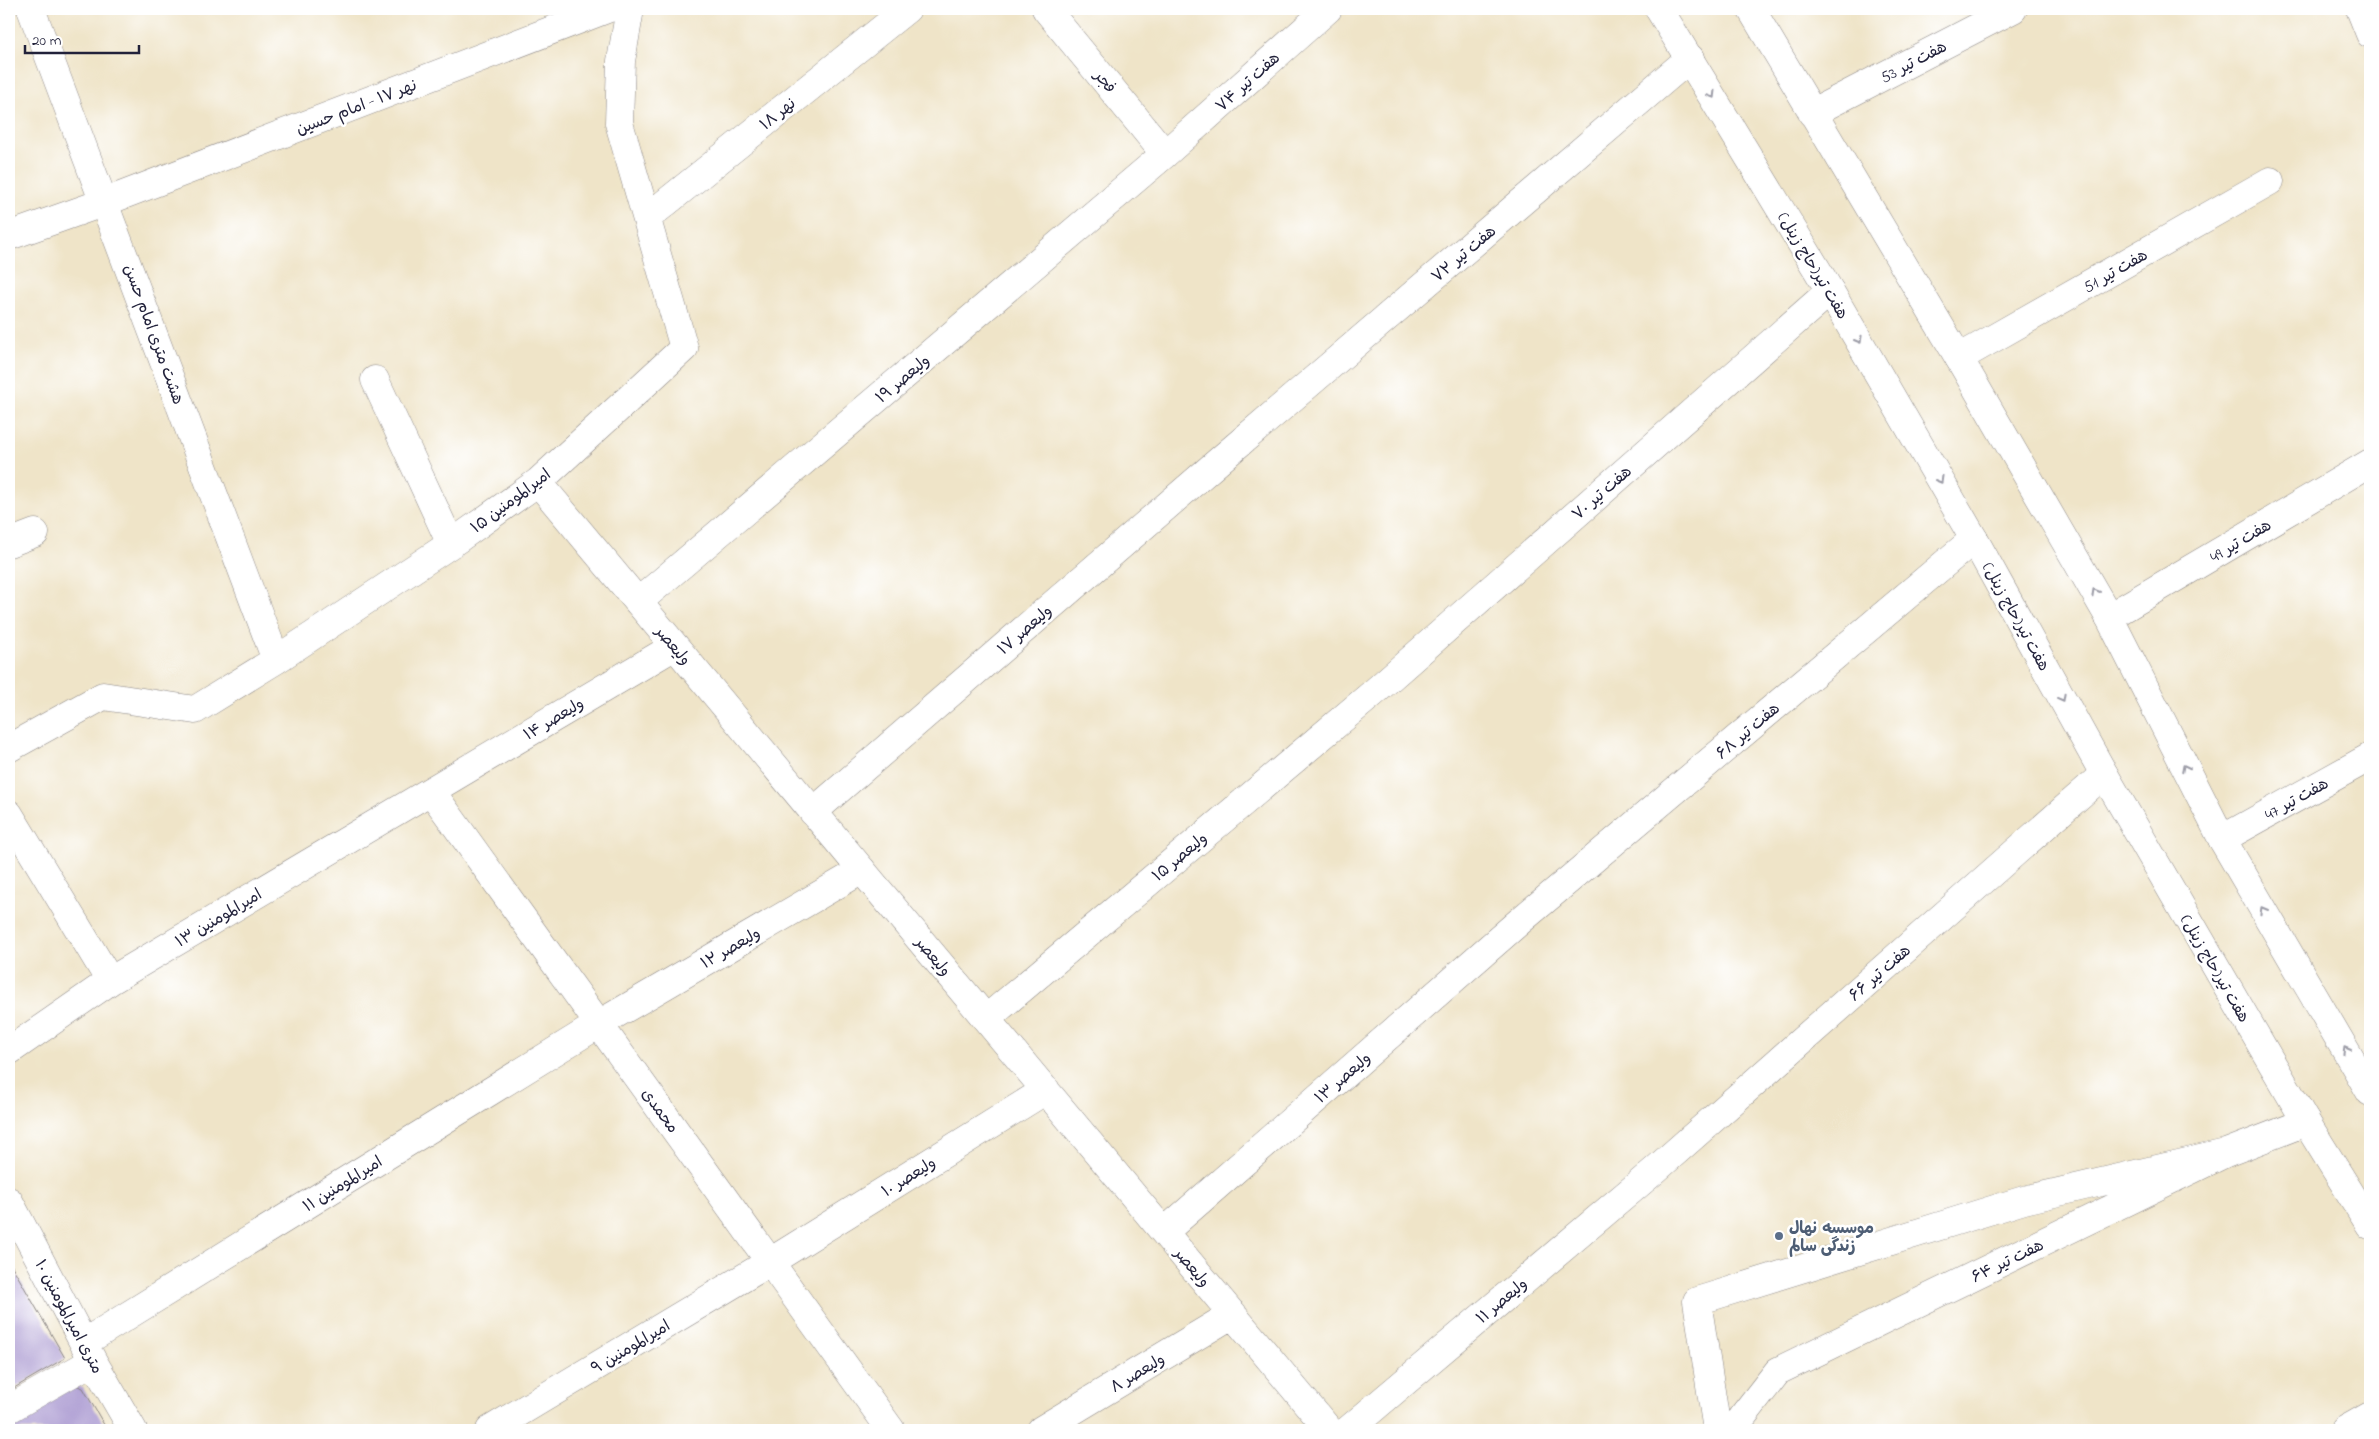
<svg xmlns="http://www.w3.org/2000/svg" width="2379" height="1439" viewBox="0 0 2379 1439" font-family="'Indie Flower','Playpen Sans Arabic',sans-serif">
	<rect width="100%" height="100%" fill="#fff"/>
	<filter id="ink" filterUnits="userSpaceOnUse"><feTurbulence type="fractalNoise" baseFrequency=".02" numOctaves="2"/><feDisplacementMap in="SourceGraphic" scale="10" xChannelSelector="R" yChannelSelector="G"/><feConvolveMatrix kernelMatrix="1 2 1 2 8 2 1 2 1" color-interpolation-filters="sRGB"/></filter>
	<filter id="wash" filterUnits="userSpaceOnUse"><feTurbulence type="fractalNoise" baseFrequency=".0096" numOctaves="4" result="noise"/><feDisplacementMap in="SourceGraphic" scale="20" xChannelSelector="R" yChannelSelector="G"/><feGaussianBlur stdDeviation="1.12" result="paint"/><feColorMatrix in="noise" values="0 0 0 0 0 0 0 0 0 0 0 0 0 0 0 0 0 1.4 0 .05"/><feComposite in="paint" operator="in"/></filter>
	<g filter="url(#wash)">
		<rect width="100%" height="100%" fill="#efe4c8"/>
		<g id="blocks">
			<!-- building -->
			<path fill="#ac9bd2" d="M9 1261 65 1358 9 1391Z
				M75 1385 83 1388 107 1430H9V1424Z"/>
		</g>
	</g>
	<g filter="url(#ink)">
		<use href="#blocks" fill-opacity="0" stroke="#888382" stroke-width="1"/>
		<g fill="none" stroke-linecap="round" stroke-linejoin="round">
			<!-- minor casing -->
			<g stroke="#888382" stroke-width="29">
				<path id="minor" d="M31 9 276 660
					M1046 9 1165 154
					M2360 9 2370 34
					M1812 113 2013 9
					M648 217 907 9
					M9 236 105 202 607 9
					M1959 358 2270 181
					M375 380 451 544
					M538 482 1329 1430
					M9 543 35 533
					M638 602 1165 154 1328 9
					M2109 617 2370 463
					M9 748 103 696 195 710 276 660 451 544 538 482 684 348 619 123 621 61 630 9
					M431 791 891 1430
					M813 812 1235 447 1690 58
					M9 814 110 981
					M2222 839 2370 757
					M986 1019 1372 694 1830 291
					M9 1051 110 981 675 646
					M9 1201 93 1361 133 1430
					M1164 1232 1520 921 1974 539
					M85 1342 599 1024 862 870
					M9 1409 93 1361
					M490 1430 770 1262 1046 1090
					M1041 1430 1233 1314
					M1348 1430 1654 1171 2104 774
					M1717 1430 1697 1301 2024 1200 2226 1153
					M1732 1430 1778 1371 2226 1153 2306 1122
					M2345 1430 2370 1416"/>
			</g>
			<!-- major casing -->
			<g stroke="#888382" stroke-width="29">
				<path id="major" d="M1659 9 1830 291 1974 539 2104 774 2306 1122 2370 1225
					M1751 9 1959 358 2109 617 2222 839 2370 1092"/>
			</g>
			<!-- minor -->
			<use href="#minor" stroke="#fff" stroke-width="28"/>
			<!-- major -->
			<use href="#major" stroke="#fff" stroke-width="28"/>
		</g>
		<!-- one-way arrows -->
		<defs><path id="oneway-chevron" d="M-2-3.5L2.5 0L-2 3.5" fill="none" stroke-width="1.6" stroke-linecap="round" stroke-linejoin="round" transform="scale(1.25)"/></defs>
		<g stroke="#9c9ca7">
			<use href="#oneway-chevron" transform="translate(1712 95) rotate(59)"/>
			<use href="#oneway-chevron" transform="translate(1859 340) rotate(60)"/>
			<use href="#oneway-chevron" transform="translate(1940 480) rotate(60)"/>
			<use href="#oneway-chevron" transform="translate(2095 592) rotate(-120)"/>
			<use href="#oneway-chevron" transform="translate(2062 698) rotate(61)"/>
			<use href="#oneway-chevron" transform="translate(2185 768) rotate(-117)"/>
			<use href="#oneway-chevron" transform="translate(2263 910) rotate(-120)"/>
			<use href="#oneway-chevron" transform="translate(2346 1050) rotate(-120)"/>
		</g>
	</g>
	<!-- markers -->
	<circle fill="#5c6f8a" stroke="#fff" stroke-width="2" cx="1779" cy="1236" r="5"/>
	<g text-anchor="middle" stroke-width="5" stroke-linejoin="round" paint-order="stroke">
		<!-- street labels -->
		<g font-size="16" fill="#22223b" stroke="#fff">
			<text transform="translate(1913 61) rotate(-28)" y="6">هفت تیر 53</text>
			<text transform="translate(1106 81) rotate(51)" y="6">فجر</text>
			<text transform="translate(1247 81) rotate(-42)" y="6">هفت تیر ۷۴</text>
			<text transform="translate(356 106) rotate(-21)" y="6">نهر ۱۷ - امام حسین</text>
			<text transform="translate(777 113) rotate(-39)" y="6">نهر ۱۸</text>
			<text transform="translate(1463 253) rotate(-40)" y="6">هفت تیر ۷۲</text>
			<text transform="translate(1814 265) rotate(59)" y="6">هفت تیر(حاج زینل)</text>
			<text transform="translate(2115 270) rotate(-30)" y="6">هفت تیر 51</text>
			<text transform="translate(155 334) rotate(70)" y="6">هشت متری امام حسن</text>
			<text transform="translate(902 378) rotate(-40)" y="6">ولیعصر ۱۹</text>
			<text transform="translate(1601 492) rotate(-41)" y="6">هفت تیر ۷۰</text>
			<text transform="translate(510 500) rotate(-37)" y="6">امیرالمومنین ۱۵</text>
			<text transform="translate(2240 540) rotate(-31)" y="6">هفت تیر 49</text>
			<text transform="translate(2017 616) rotate(61)" y="6">هفت تیر(حاج زینل)</text>
			<text transform="translate(1024 629) rotate(-41)" y="6">ولیعصر ۱۷</text>
			<text transform="translate(674 645) rotate(50)" y="6">ولیعصر</text>
			<text transform="translate(553 718) rotate(-31)" y="6">ولیعصر ۱۴</text>
			<text transform="translate(1747 730) rotate(-40)" y="6">هفت تیر ۶۸</text>
			<text transform="translate(2296 798) rotate(-29)" y="6">هفت تیر 47</text>
			<text transform="translate(1179 856) rotate(-40)" y="6">ولیعصر ۱۵</text>
			<text transform="translate(218 917) rotate(-31)" y="6">امیرالمومنین ۱۳</text>
			<text transform="translate(730 947) rotate(-30)" y="6">ولیعصر ۱۲</text>
			<text transform="translate(934 956) rotate(50)" y="6">ولیعصر</text>
			<text transform="translate(2216 968) rotate(60)" y="6">هفت تیر(حاج زینل)</text>
			<text transform="translate(1879 972) rotate(-41)" y="6">هفت تیر ۶۶</text>
			<text transform="translate(1342 1077) rotate(-41)" y="6">ولیعصر ۱۳</text>
			<text transform="translate(661 1110) rotate(54)" y="6">محمدی</text>
			<text transform="translate(908 1176) rotate(-32)" y="6">ولیعصر ۱۰</text>
			<text transform="translate(342 1183) rotate(-32)" y="6">امیرالمومنین ۱۱</text>
			<text transform="translate(2007 1260) rotate(-26)" y="6">هفت تیر ۶۴</text>
			<text transform="translate(1193 1267) rotate(50)" y="6">ولیعصر</text>
			<text transform="translate(1501 1300) rotate(-40)" y="6">ولیعصر ۱۱</text>
			<text transform="translate(70 1316) rotate(62)" y="6">۱۰ متری امیرالمومنین</text>
			<text transform="translate(630 1346) rotate(-31)" y="6">امیرالمومنین ۹</text>
			<text transform="translate(1137 1372) rotate(-31)" y="6">ولیعصر ۸</text>
		</g>
		<!-- service labels -->
		<g font-size="16" font-weight="bold" fill="#4e5e75" stroke="#fff" text-anchor="start">
			<text x="1789" y="1233">موسسه نهال<tspan x="1789" dy="18">زندگی سالم</tspan></text>
		</g>
	</g>
	<!-- margin -->
	<rect width="2379" height="1439" fill="none" stroke="#fff" stroke-width="30"/>
	<!-- scale -->
	<path d="M25 45v8h114v-8" fill="none" stroke="#22223b" stroke-width="2.5"/>
	<text x="32" y="45" font-size="15" fill="#22223b" stroke="#ffffff" stroke-width="4" paint-order="stroke">20 m</text>
</svg>
